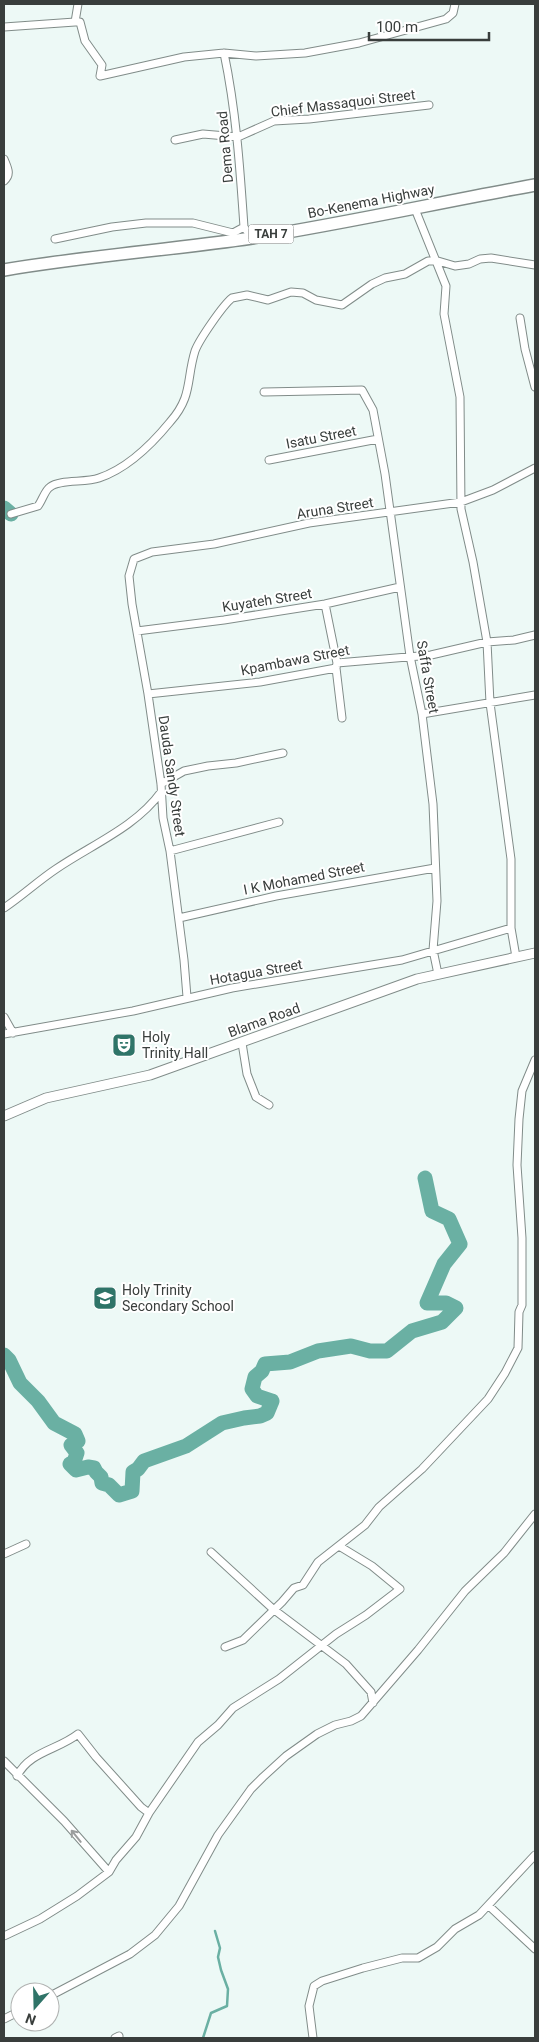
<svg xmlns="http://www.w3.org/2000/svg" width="539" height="2042" viewBox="0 0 539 2042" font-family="Roboto,sans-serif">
	<rect width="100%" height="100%" fill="#edf9f6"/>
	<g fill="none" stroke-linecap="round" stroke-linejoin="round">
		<!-- stream -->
		<path stroke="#6ab0a3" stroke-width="2.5" d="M203 2038 211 2013 227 2006 228 1989 221 1970 218 1957 220 1948 215 1931"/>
		<!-- river -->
		<path stroke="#6ab0a3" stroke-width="15" d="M4 508 11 514
			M4 1355 9 1360 20 1383 38 1401 54 1423 75 1434 78 1441 71 1445 77 1453 74 1462 70 1464 76 1470 88 1467 94 1468 96 1472 101 1477 102 1483 109 1485 119 1495 132 1491 133 1472 138 1469 144 1461 186 1446 222 1423 244 1418 260 1416 267 1413 272 1401 257 1396 252 1389 255 1377 262 1371 265 1364 290 1362 318 1351 351 1346 370 1351H387L412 1331 442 1322 456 1308 446 1303H427L444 1264 460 1244 449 1219 432 1211 425 1178"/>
		<!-- minor casing -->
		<g stroke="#818c89" stroke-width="9">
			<path id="minor" d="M78 4 75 22H80L85 41 102 65 100 76 184 57 224 53 256 56 305 53 359 43 446 19 453 13 455 4
				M4 27 75 22
				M224 53C236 110 240 168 244 227L252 238
				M175 140 203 134 238 137 274 121 309 119 429 105
				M4 159C7 167 12 174 4 181
				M415 209 446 286 444 314 460 397 461 509 473 562 487 642 490 703 511 859V928L516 957
				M55 239 112 227 146 223H193L233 233 244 227
				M520 318 525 349 535 387
				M264 392 362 390 373 410 385 474 410 656 422 714 433 804 437 901 433 950 438 974
				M269 460 378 439
				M11 514 38 506C42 501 45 490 50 487 60 479 85 483 99 478 126 469 152 444 170 422 193 396 186 380 195 351 199 340 223 305 232 298L247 295 268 300 291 292 303 293 316 300 342 305 372 284 385 278 405 274 428 261H438L455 266 469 264 480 259 491 258 535 265
				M325 604 337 663
				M137 631 224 620 325 604 400 587
				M336 668 342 718
				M148 694 260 682 336 668 337 663 431 655 487 642 514 640 535 635
				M422 714 535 695
				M161 784 184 771 208 766 236 763 283 753
				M170 851 279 822
				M4 908C22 896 38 881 56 869 91 845 136 827 161 792
				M179 918 276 896 435 868
				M187 997 184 960 170 851 163 818 161 784 148 694 132 604 129 576 134 559 152 552 214 544 309 523 461 502 493 490 535 468
				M4 1017 13 1033
				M4 1034 133 1011 232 988 402 960 511 928
				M242 1043 247 1074 256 1097 269 1105
				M211 1552 273 1609 346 1664 371 1692 373 1703
				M4 1554 26 1544
				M225 1647 243 1640 282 1602 294 1588 303 1585 318 1562 365 1525 379 1507 422 1469 488 1399 505 1373 518 1348 519 1312 522 1305V1238L517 1165 519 1119 522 1091 535 1060
				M4 1761 64 1821 109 1872
				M17 1776C30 1751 58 1750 78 1734L96 1757 141 1807 149 1813
				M489 1906 535 1949
				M4 1936 40 1919 77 1896 109 1872 116 1860 136 1837 149 1813 198 1742 218 1725 233 1708 279 1679 336 1634 366 1615 400 1589 372 1566 339 1546
				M50 1996 130 1954 155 1935 179 1906 218 1835 251 1789 263 1777 286 1756 317 1734 335 1725 351 1721 361 1716 418 1650 465 1591 504 1553 535 1514
				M4 2019 20 2011
				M115 2038 119 2036
				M313 2038 309 2006 314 1986 322 1981 363 1968 402 1958H418L437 1947 455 1929 479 1915 535 1855"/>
		</g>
		<!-- tertiary casing -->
		<g stroke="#818c89" stroke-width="11">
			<path id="tertiary" d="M4 1116 46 1098 150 1075 417 979 535 953"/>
		</g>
		<!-- trunk casing -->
		<g stroke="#818c89" stroke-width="14">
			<path id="trunk" d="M4 270C86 256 169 250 252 238 347 223 441 202 535 185"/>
		</g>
		<!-- minor -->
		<use href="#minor" stroke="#fff" stroke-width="7"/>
		<!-- tertiary -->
		<use href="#tertiary" stroke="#fff" stroke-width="9"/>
		<!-- trunk -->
		<use href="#trunk" stroke="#fff" stroke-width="11"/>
	</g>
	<!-- one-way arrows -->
	<defs><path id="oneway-shaft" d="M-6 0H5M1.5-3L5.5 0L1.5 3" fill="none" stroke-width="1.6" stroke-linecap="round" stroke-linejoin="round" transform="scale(1.25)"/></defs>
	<use stroke="#9c9e9e" href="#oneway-shaft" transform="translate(76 1836) rotate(-129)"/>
	<!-- icons -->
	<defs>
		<g id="theatre-square" transform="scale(1.25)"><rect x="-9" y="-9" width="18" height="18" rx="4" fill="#2f7468" stroke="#fff"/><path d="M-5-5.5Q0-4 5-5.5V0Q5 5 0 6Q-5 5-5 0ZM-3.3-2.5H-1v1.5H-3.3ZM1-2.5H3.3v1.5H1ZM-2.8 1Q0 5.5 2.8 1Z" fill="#fff"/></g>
		<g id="school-square" transform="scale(1.25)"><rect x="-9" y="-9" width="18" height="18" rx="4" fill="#2f7468" stroke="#fff"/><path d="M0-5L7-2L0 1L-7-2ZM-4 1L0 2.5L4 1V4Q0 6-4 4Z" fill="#fff"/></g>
	</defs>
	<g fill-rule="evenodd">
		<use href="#theatre-square" x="124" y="1045"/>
		<use href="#school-square" x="105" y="1298"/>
	</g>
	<g text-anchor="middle" stroke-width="4" stroke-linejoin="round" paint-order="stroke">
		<!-- shield labels -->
		<rect fill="#fff" stroke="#747876" stroke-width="1" x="248.5" y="224.5" width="45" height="19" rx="4"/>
		<g font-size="12" font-weight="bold" fill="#393e3c">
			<text x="271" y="238">TAH 7</text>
		</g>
		<!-- street labels -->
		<g font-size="14" fill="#393e3c" stroke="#fff">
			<text transform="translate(343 103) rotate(-7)" y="5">Chief Massaquoi Street</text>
			<text transform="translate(225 147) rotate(-95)" y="5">Dema Road</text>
			<text transform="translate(371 201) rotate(-11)" y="5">Bo-Kenema Highway</text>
			<text transform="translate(321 437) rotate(-11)" y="5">Isatu Street</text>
			<text transform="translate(335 508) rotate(-9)" y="5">Aruna Street</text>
			<text transform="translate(267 600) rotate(-9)" y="5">Kuyateh Street</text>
			<text transform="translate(295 660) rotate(-11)" y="5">Kpambawa Street</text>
			<text transform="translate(428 677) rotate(80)" y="5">Saffa Street</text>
			<text transform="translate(172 776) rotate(82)" y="5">Dauda Sandy Street</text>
			<text transform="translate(304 878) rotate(-11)" y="5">I K Mohamed Street</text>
			<text transform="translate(256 972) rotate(-10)" y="5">Hotagua Street</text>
			<text transform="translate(264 1020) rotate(-20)" y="5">Blama Road</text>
		</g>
		<!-- poi labels -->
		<g font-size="14" fill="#393e3c" stroke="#fff" text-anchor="start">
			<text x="142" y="1042">Holy<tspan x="142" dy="16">Trinity Hall</tspan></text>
			<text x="122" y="1295">Holy Trinity<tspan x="122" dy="16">Secondary School</tspan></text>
		</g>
	</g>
	<!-- border -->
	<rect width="539" height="2042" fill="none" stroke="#393e3c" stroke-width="10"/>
	<!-- north arrow -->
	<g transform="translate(35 2007) rotate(200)"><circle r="24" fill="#ffffff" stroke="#b0b2b1"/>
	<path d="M0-4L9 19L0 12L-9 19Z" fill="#2f7468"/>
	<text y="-8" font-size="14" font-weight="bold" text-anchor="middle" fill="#393e3c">N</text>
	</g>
	<!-- scale -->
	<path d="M369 32v8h120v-8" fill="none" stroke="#393e3c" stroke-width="2.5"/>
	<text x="376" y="32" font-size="15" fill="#393e3c" stroke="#ffffff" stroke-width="4" paint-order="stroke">100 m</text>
</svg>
